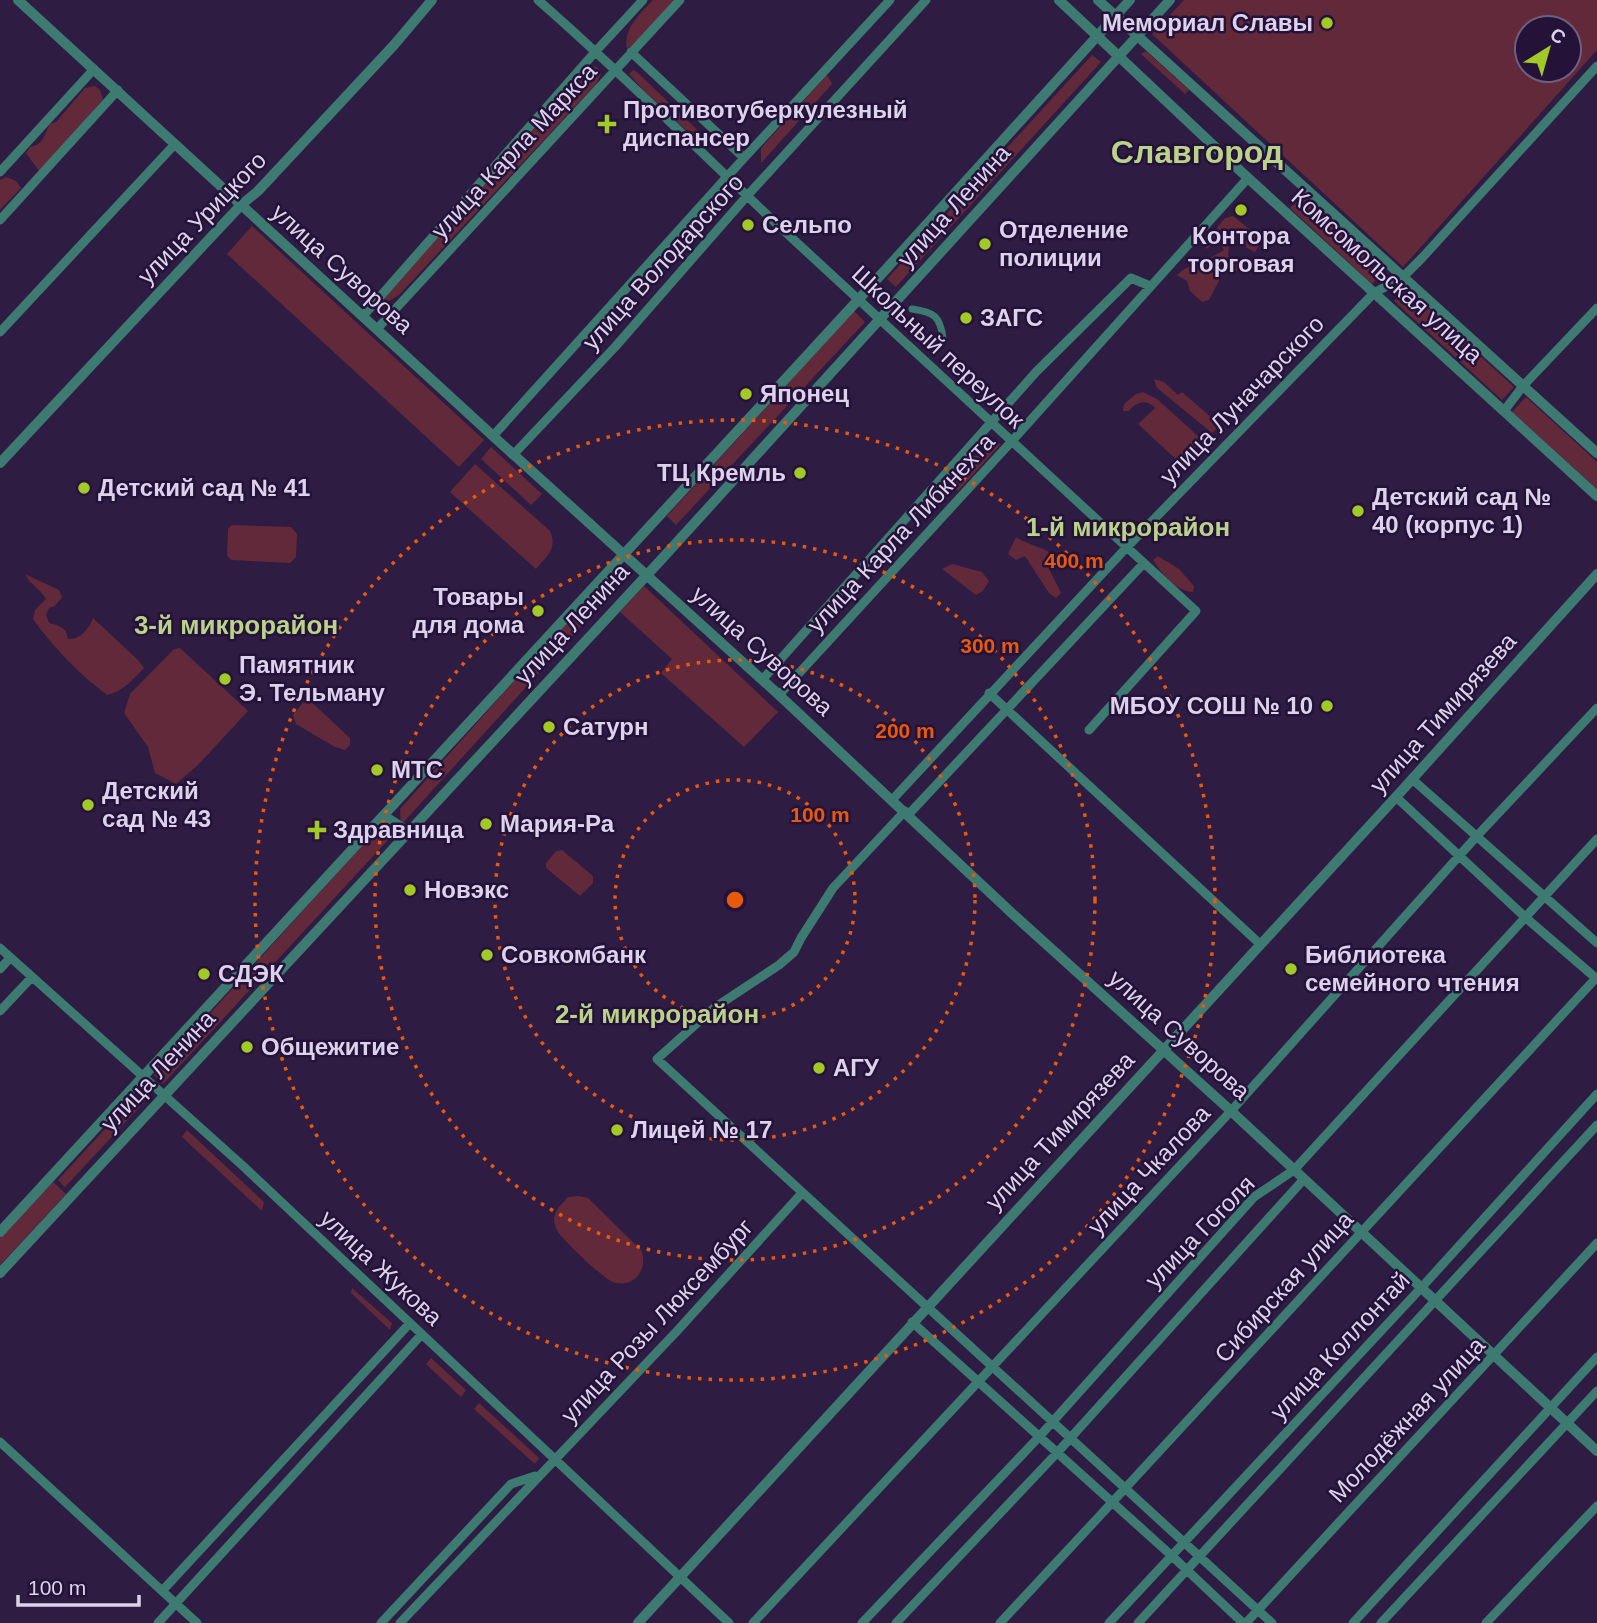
<svg xmlns="http://www.w3.org/2000/svg" width="1597" height="1623" viewBox="0 0 1597 1623" font-family="Helvetica,sans-serif">
	<rect width="100%" height="100%" fill="#2e1c43"/>
	<!-- green -->
	<path fill="#62293a" fill-rule="evenodd" d="M653 0H676L634 45 627 49C623 28 640 14 653 0Z
		M1184 0H1597V50L1403 267 1152 34ZM1569 28V70H1527V28Z
		M1146 51 1189 90 1185 94 1141 54Z
		M1092 55 1101 62 896 287 887 279Z
		M594 66 599 69 601 74 596 84 399 295 389 301 384 299 383 296 587 70Z
		M633 70 637 72 714 146 700 143 643 90 629 74Z
		M827 75 832 84 761 163V148Z
		M95 86 100 90 103 99 52 161 39 171 26 153 30 147C44 145 44 134 50 124L56 122 85 88Z
		M6 177 16 181 21 188 0 210V180Z
		M1303 194 1385 270 1372 284 1290 208Z
		M1233 216 1253 232 1259 245 1255 252 1247 248 1237 236 1226 240 1229 245 1228 256 1237 262 1240 268 1236 271 1223 273 1209 300 1202 302 1190 291 1187 281 1177 275 1183 270 1195 263 1208 267 1210 258 1224 250 1221 245H1212L1206 249 1205 242 1225 218Z
		M252 226 484 440 459 467 227 254Z
		M1406 288 1514 387 1502 400 1394 301Z
		M854 311 865 322 676 525 667 516Z
		M1154 379 1164 382 1178 395 1182 392 1220 425 1212 433 1157 388Z
		M1143 392 1157 399 1198 436 1200 443 1181 464 1138 424 1155 408C1147 398 1135 402 1129 411H1123L1124 404 1136 394Z
		M1526 397 1597 462V489L1512 412Z
		M994 443 1001 444 959 490H952L949 481 972 456H981Z
		M491 447 542 494 531 505 481 459Z
		M475 464 550 531C558 548 547 556 536 569L450 492Z
		M232 525 291 527 297 534 296 557 290 563 231 560 227 555 228 529Z
		M1016 537C1029 546 1042 546 1055 556L1050 571 1061 593 1056 598 1049 593 1025 556 1016 560 1008 554Z
		M1158 556 1179 569 1194 586 1193 592C1176 591 1162 574 1153 560Z
		M952 564 982 572 989 581 983 591 976 595 942 569Z
		M25 574 59 590 62 597 55 606 49 608 46 615 49 623C60 626 66 627 68 639 80 640 89 629 93 618L137 659 144 668C132 680 124 691 107 695 79 674 53 647 33 619L35 610 46 599C40 588 30 585 25 574Z
		M644 586 778 712 744 747 661 673 672 659 620 612Z
		M584 603 594 612 401 825 400 809Z
		M180 648 248 711 199 764 176 784 155 773 148 747 124 713 130 694 174 649Z
		M307 698 350 738V745L345 750 335 747 296 724 293 715Z
		M381 825 387 829 383 835 388 840 163 1084 154 1075Z
		M562 850 593 876V883L580 896 546 868V863L556 851Z
		M140 1091 148 1098 65 1187 58 1180Z
		M187 1130 264 1202 262 1211 182 1137Z
		M53 1182 66 1194 0 1265V1238Z
		M578 1196 588 1198 641 1250C649 1269 634 1289 613 1282 604 1279 562 1240 557 1230 556 1229 554 1222 554 1220 554 1210 562 1204 568 1197Z
		M352 1288 392 1323 390 1330 351 1293Z
		M431 1358 466 1390 461 1397 426 1364Z
		M479 1403 539 1458 535 1464 474 1409Z"/>
	<g fill="none" stroke-linecap="round" stroke-linejoin="round">
		<!-- pedestrian -->
		<path stroke="#3d7a71" stroke-width="7" d="M912 309C934 312 940 316 943 338"/>
		<!-- minor -->
		<path stroke="#3d7a71" stroke-width="9" d="M538 0C622 73 700 152 781 228 918 356 1058 483 1196 611L1089 730
			M631 52 744 158
			M0 172 94 69
			M0 220 118 90
			M363 316 596 51 643 0
			M377 329 680 0
			M0 332 175 144
			M1504 411 1523 386 1597 308
			M493 436 744 158 890 0
			M513 455 615 347 747 196 926 0
			M762 680 1036 372 1131 278 1150 286
			M989 693 1260 944
			M779 695 1012 441 1248 178
			M1412 779 1597 943
			M1396 797 1526 918 1597 979
			M892 800 1127 547 1374 293 1403 277 1422 258 1597 66
			M905 811 833 888 801 938 794 952 779 965 714 1008 657 1059 1272 1623
			M908 815 1144 563
			M0 948 243 1166 729 1623
			M0 969 10 958
			M0 1011 32 977
			M912 1322 1172 1556 1243 1623
			M0 1442 197 1623
			M163 1590 410 1323
			M158 1623 422 1334
			M381 1623 511 1484 535 1476
			M400 1623 677 1331 802 1193
			M753 1623 1231 1111 1476 837 1597 708
			M862 1623 1038 1438 1254 1197 1294 1170 1597 839
			M896 1623 1056 1454 1304 1179
			M1000 1623C1200 1409 1397 1192 1596 978
			M1109 1623 1421 1288 1597 1094
			M1138 1623 1597 1125
			M1246 1623 1597 1243
			M1353 1623 1597 1357
			M1381 1623 1597 1391
			M1486 1623 1597 1506"/>
		<!-- tertiary -->
		<path stroke="#3d7a71" stroke-width="10" d="M18 0 493 436 779 695 1015 916 1231 1111 1597 1451
			M1059 0 1248 178 1597 496
			M1098 0 1597 453
			M0 463 241 205 258 191 394 45 432 0
			M384 816 409 832
			M0 1232 858 300 1130 0
			M0 1273 659 562 1170 0
			M638 1623 1396 797 1597 574"/>
	</g>
	<!-- distance rings -->
	<g fill="none" stroke="#e8590c" stroke-width="3.5" stroke-dasharray="3.5 7">
		<circle cx="735" cy="900" r="120"/>
		<circle cx="735" cy="900" r="240"/>
		<circle cx="735" cy="900" r="360"/>
		<circle cx="735" cy="900" r="480"/>
	</g>
	<!-- markers -->
	<g fill="#a3c926" stroke="#241239" stroke-width="2.5">
		<circle cx="1327" cy="23" r="7"/>
		<path d="M603.5 113.5h7v7h7v7h-7v7h-7v-7h-7v-7h7z"/>
		<circle cx="1241" cy="210" r="7"/>
		<circle cx="748" cy="225" r="7"/>
		<circle cx="985" cy="244" r="7"/>
		<circle cx="966" cy="318" r="7"/>
		<circle cx="746" cy="394" r="7"/>
		<circle cx="800" cy="473" r="7"/>
		<circle cx="84" cy="488" r="7"/>
		<circle cx="1358" cy="511" r="7"/>
		<circle cx="538" cy="611" r="7"/>
		<circle cx="225" cy="679" r="7"/>
		<circle cx="1327" cy="706" r="7"/>
		<circle cx="549" cy="727" r="7"/>
		<circle cx="377" cy="770" r="7"/>
		<circle cx="88" cy="805" r="7"/>
		<circle cx="486" cy="824" r="7"/>
		<path d="M313.5 819.5h7v7h7v7h-7v7h-7v-7h-7v-7h7z"/>
		<circle cx="410" cy="890" r="7"/>
		<circle cx="487" cy="955" r="7"/>
		<circle cx="1291" cy="969" r="7"/>
		<circle cx="204" cy="974" r="7"/>
		<circle cx="247" cy="1047" r="7"/>
		<circle cx="819" cy="1068" r="7"/>
		<circle cx="617" cy="1130" r="7"/>
	</g>
	<g text-anchor="middle" stroke-width="5" stroke-linejoin="round" paint-order="stroke">
		<!-- poi labels -->
		<g font-size="24" font-weight="bold" fill="#dcd2ec" stroke="#241239" text-anchor="start">
			<text x="1313" y="31" text-anchor="end">Мемориал Славы</text>
			<text x="623" y="118">Противотуберкулезный<tspan x="623" dy="28">диспансер</tspan></text>
			<text x="762" y="233">Сельпо</text>
			<text x="999" y="238">Отделение<tspan x="999" dy="28">полиции</tspan></text>
			<text x="1241" y="244" text-anchor="middle">Контора<tspan x="1241" dy="28">торговая</tspan></text>
			<text x="980" y="326">ЗАГС</text>
			<text x="760" y="402">Японец</text>
			<text x="786" y="481" text-anchor="end">ТЦ Кремль</text>
			<text x="98" y="496">Детский сад № 41</text>
			<text x="1372" y="505">Детский сад №<tspan x="1372" dy="28">40 (корпус 1)</tspan></text>
			<text x="524" y="605" text-anchor="end">Товары<tspan x="524" dy="28">для дома</tspan></text>
			<text x="239" y="673">Памятник<tspan x="239" dy="28">Э. Тельману</tspan></text>
			<text x="1313" y="714" text-anchor="end">МБОУ СОШ № 10</text>
			<text x="563" y="735">Сатурн</text>
			<text x="391" y="778">МТС</text>
			<text x="102" y="799">Детский<tspan x="102" dy="28">сад № 43</tspan></text>
			<text x="500" y="832">Мария-Ра</text>
			<text x="333" y="838">Здравница</text>
			<text x="424" y="898">Новэкс</text>
			<text x="501" y="963">Совкомбанк</text>
			<text x="1305" y="963">Библиотека<tspan x="1305" dy="28">семейного чтения</tspan></text>
			<text x="218" y="982">СДЭК</text>
			<text x="261" y="1055">Общежитие</text>
			<text x="833" y="1076">АГУ</text>
			<text x="631" y="1138">Лицей № 17</text>
		</g>
		<!-- street labels -->
		<g font-size="24" fill="#dcd2ec" stroke="#241239">
			<text transform="translate(514 151) rotate(-47)" y="8">улица Карла Маркса</text>
			<text transform="translate(954 206) rotate(-48)" y="8">улица Ленина</text>
			<text transform="translate(202 218) rotate(-46)" y="8">улица Урицкого</text>
			<text transform="translate(663 262) rotate(-48)" y="8">улица Володарского</text>
			<text transform="translate(342 269) rotate(42)" y="8">улица Суворова</text>
			<text transform="translate(1387 276) rotate(42)" y="8">Комсомольская улица</text>
			<text transform="translate(938 347) rotate(43)" y="8">Школьный переулок</text>
			<text transform="translate(1242 400) rotate(-46)" y="8">улица Луначарского</text>
			<text transform="translate(901 533) rotate(-47)" y="8">улица Карла Либкнехта</text>
			<text transform="translate(572 624) rotate(-47)" y="8">улица Ленина</text>
			<text transform="translate(762 651) rotate(42)" y="8">улица Суворова</text>
			<text transform="translate(1443 713) rotate(-48)" y="8">улица Тимирязева</text>
			<text transform="translate(1179 1035) rotate(42)" y="8">улица Суворова</text>
			<text transform="translate(158 1071) rotate(-47)" y="8">улица Ленина</text>
			<text transform="translate(1060 1131) rotate(-47)" y="8">улица Тимирязева</text>
			<text transform="translate(1149 1170) rotate(-47)" y="8">улица Чкалова</text>
			<text transform="translate(1200 1232) rotate(-46)" y="8">улица Гоголя</text>
			<text transform="translate(381 1268) rotate(43)" y="8">улица Жукова</text>
			<text transform="translate(1284 1287) rotate(-48)" y="8">Сибирская улица</text>
			<text transform="translate(657 1321) rotate(-47)" y="8">улица Розы Люксембург</text>
			<text transform="translate(1340 1346) rotate(-47)" y="8">улица Коллонтай</text>
			<text transform="translate(1407 1420) rotate(-47)" y="8">Молодёжная улица</text>
		</g>
		<!-- neighbourhood labels -->
		<g font-size="26" font-weight="bold" fill="#bbd289" stroke="#241239">
			<text x="1128" y="536">1-й микрорайон</text>
			<text x="236" y="634">3-й микрорайон</text>
			<text x="657" y="1023">2-й микрорайон</text>
		</g>
		<!-- district labels -->
		<g font-size="32" font-weight="bold" fill="#bbd289" stroke="#241239">
			<text x="1197" y="163">Славгород</text>
		</g>
	</g>
	<circle cx="735" cy="900" r="10" fill="#e8590c" stroke="#241239" stroke-width="3.5"/>
	<g font-size="21" text-anchor="middle" font-weight="bold" fill="#e8590c" stroke="#241239" stroke-width="5" stroke-linejoin="round" paint-order="stroke">
		<text x="1074" y="568">400 m</text>
		<text x="990" y="653">300 m</text>
		<text x="905" y="738">200 m</text>
		<text x="820" y="822">100 m</text>
	</g>
	<!-- north arrow -->
	<g transform="translate(1548 49) rotate(37)"><circle r="33" fill="#241239" stroke="#6e5f81" stroke-width="2"/>
	<path d="M0-5L12 26L0 18L-12 26Z" fill="#a3c926"/>
	<text y="-10" font-size="19" font-weight="bold" text-anchor="middle" fill="#dcd2ec">С</text>
	</g>
	<!-- scale -->
	<path d="M18 1595v10h121v-10" fill="none" stroke="#dcd2ec" stroke-width="3.5"/>
	<text x="28" y="1595" font-size="21" fill="#dcd2ec" stroke="#241239" stroke-width="5" paint-order="stroke">100 m</text>
</svg>
